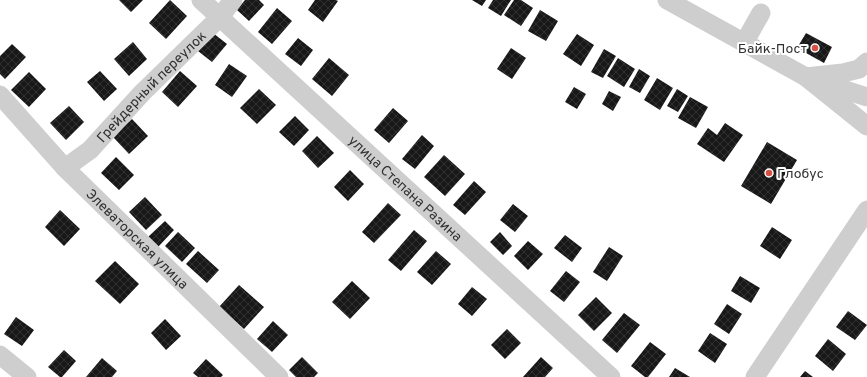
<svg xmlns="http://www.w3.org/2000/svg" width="867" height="377" viewBox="0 0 867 377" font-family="Overpass,sans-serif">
	<defs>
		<pattern id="building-cross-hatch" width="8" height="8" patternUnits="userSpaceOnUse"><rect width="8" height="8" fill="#181818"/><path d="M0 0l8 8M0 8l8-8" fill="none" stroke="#313131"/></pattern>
	</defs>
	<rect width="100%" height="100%" fill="#fff"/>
	<!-- building -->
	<path fill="url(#building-cross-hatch)" d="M119 0H143L131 12Z
		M170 0 187 16 166 39 149 23Z
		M245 0H259L264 5 249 21 237 10Z
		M315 0H336L338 1 323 22 308 10Z
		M472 0H486L482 6Z
		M493 0H511L501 16 488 8Z
		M514 0H521L533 8 521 26 504 15Z
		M277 8 292 21 272 44 258 32Z
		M540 10 558 21 546 41 528 31Z
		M213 33 227 44 212 62 198 51Z
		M806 33 832 47 824 63 797 48Z
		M577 34 594 45 581 66 563 54Z
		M298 38 313 50 301 66 285 54Z
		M133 42 147 59 129 76 114 59Z
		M12 44 26 57 5 79 0 74V56Z
		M511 48 526 58 512 79 497 69Z
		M604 49 616 56 603 78 591 72Z
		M329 58 349 75 332 96 312 79Z
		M618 58 635 69 624 87 607 76Z
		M229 64 247 76 232 97 215 85Z
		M639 69 650 76 640 93 629 87Z
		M100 71 117 89 104 101 87 82Z
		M180 71 197 86 178 107 162 92Z
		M29 72 46 89 29 107 11 90Z
		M657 78 673 88 660 110 644 100Z
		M574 87 586 94 577 109 565 102Z
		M259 89 276 105 257 124 240 108Z
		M677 89 688 96 678 112 667 106Z
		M609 91 621 97 613 111 602 104Z
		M690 97 708 107 696 128 678 118Z
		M69 106 84 122 66 140 50 123Z
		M393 108 408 121 389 143 374 130Z
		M295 116 309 130 294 146 279 132Z
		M132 119 148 136 129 154 113 137Z
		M725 123 743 135 724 162 697 144 708 128 717 135Z
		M422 135 434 146 415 169 402 159Z
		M317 136 334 153 318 168 302 151Z
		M767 142 797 160 771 204 741 186Z
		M444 155 465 174 445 196 424 177Z
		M116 157 134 175 119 190 101 173Z
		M350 170 364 184 348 201 334 187Z
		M474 181 486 192 465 215 453 205Z
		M145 197 162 215 146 230 129 212Z
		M388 203 401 215 374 243 362 232Z
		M513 204 528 216 515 232 500 220Z
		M60 210 80 229 64 246 45 227Z
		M165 221 174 230 158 247 148 237Z
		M772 227 792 240 780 259 760 246Z
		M414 230 427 241 401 271 388 260Z
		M178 232 195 248 182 262 165 246Z
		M500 232 512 246 503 255 490 242Z
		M565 235 582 248 572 262 554 248Z
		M528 241 543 254 528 270 514 256Z
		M609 247 623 256 607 281 593 272Z
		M198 251 219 270 207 283 186 264Z
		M436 251 451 264 432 285 417 272Z
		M115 261 139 284 120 304 95 281Z
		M566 271 580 282 564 302 550 291Z
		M740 276 760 288 751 303 731 291Z
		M352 281 370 298 350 319 332 302Z
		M239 285 264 307 244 329 219 307Z
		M472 287 487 299 472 316 458 304Z
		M596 297 612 313 594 331 578 315Z
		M727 304 742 314 729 334 714 324Z
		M848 311 867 325 855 340 836 327Z
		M624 313 640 325 617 353 602 340Z
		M16 317 34 330 22 346 4 334Z
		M165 319 181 336 166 350 151 333Z
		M273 321 288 335 272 352 257 339Z
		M507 329 521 343 505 359 491 345Z
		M710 333 727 344 715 363 698 351Z
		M828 339 846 354 833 371 815 356Z
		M650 342 666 354 648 377H645L631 366Z
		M64 350 76 361 62 377H60L48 367Z
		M302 357 318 373 314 377H296L289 370Z
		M541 357 553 368 545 377H523Z
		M102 358 117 371 112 377H86Z
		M206 359 223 375 221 377H198L193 373Z
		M675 368 690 377H669Z
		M805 371 813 377H800Z"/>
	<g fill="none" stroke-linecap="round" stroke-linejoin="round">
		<!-- minor -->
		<g stroke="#cecece" stroke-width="19">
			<path id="s1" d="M201 0 611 377"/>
			<path d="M667 0 806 77 867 126"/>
			<path d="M744 43 761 13"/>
			<path d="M806 77 843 73 859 69 867 62"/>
			<path d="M817 81 867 97"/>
			<path id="s2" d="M0 95 65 168 279 377"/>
			<path id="s3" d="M65 168 90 150 142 93 220 17 233 0"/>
			<path d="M0 355 27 377"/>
			<path d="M755 377 867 210"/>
		</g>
	</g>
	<!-- markers -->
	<g fill="#d55146" stroke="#fff" stroke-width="1.5">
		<circle cx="815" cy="48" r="4"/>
		<circle cx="769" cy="173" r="4"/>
	</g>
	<g text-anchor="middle" stroke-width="4" stroke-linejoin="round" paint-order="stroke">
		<!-- poi labels -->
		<g font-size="14" fill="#313131" stroke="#fff" text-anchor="end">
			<text x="807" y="53">Байк-Пост</text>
			<text x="777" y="178" text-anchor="start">Глобус</text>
		</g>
		<!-- street labels -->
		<g font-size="14" fill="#313131" stroke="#fff">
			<text dy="5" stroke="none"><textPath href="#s3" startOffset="119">Грейдерный переулок</textPath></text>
			<text dy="5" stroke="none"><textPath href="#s1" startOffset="278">улица Степана Разина</textPath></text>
			<text dy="5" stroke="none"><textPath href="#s2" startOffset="199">Элеваторская улица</textPath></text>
		</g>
	</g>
</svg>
